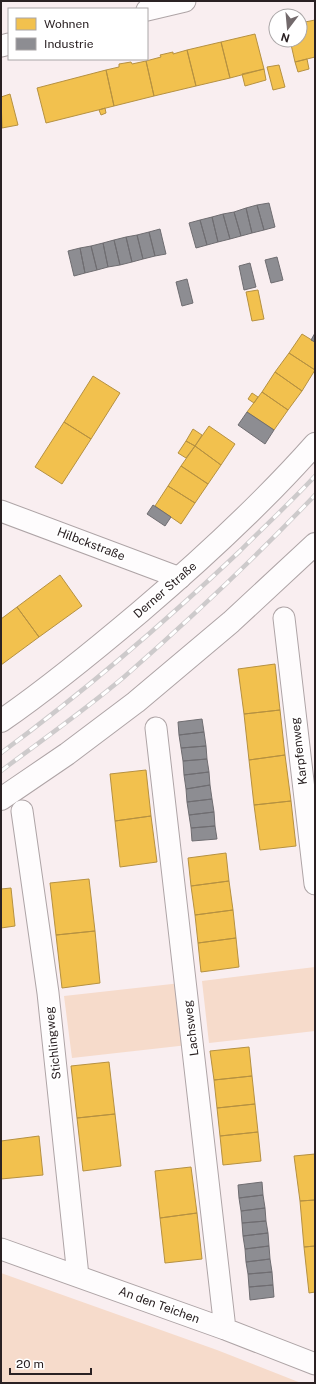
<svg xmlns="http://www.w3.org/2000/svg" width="316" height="1384" viewBox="0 0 316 1384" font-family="'Public Sans',sans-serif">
	<rect width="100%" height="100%" fill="#f9eef0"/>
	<!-- green -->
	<path fill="#f6dbcb" d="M315 967V1031L209 1043 202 981Z
		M181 983 188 1045 72 1058 64 996Z
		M1 1273 217 1350 301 1383H1Z"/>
	<!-- homes -->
	<path fill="#f2c14e" stroke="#b69141" d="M315 20V57L295 62 290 40H300V23Z
		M255 34 264 69 230 78 221 42Z
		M221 42 230 78 196 86 187 50Z
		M187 50 196 86 154 96 146 61 161 57 160 55 173 52V54Z
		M307 59 309 69 298 72 295 62Z
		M146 61 154 96 114 106 106 70 119 67V64L131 62 132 64Z
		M279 65 285 87 273 90 267 67Z
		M264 69 266 80 245 86 242 74Z
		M106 70 114 106 46 123 37 88Z
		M10 94 18 125 2 128 1 97Z
		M105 108 106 113 101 115 99 110Z
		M258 290 264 319 252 321 246 292Z
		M302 334 315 342V370L289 353Z
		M289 353 315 370 302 391 275 372Z
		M275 372 302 391 288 410 262 392Z
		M93 376 120 393 91 439 64 422Z
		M262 392 288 410 274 430 247 412Z
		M252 393 258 397 254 403 248 399Z
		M64 422 91 439 62 484 35 467Z
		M209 426 235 444 221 465 195 446Z
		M193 429 202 435 195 446 186 441Z
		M186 441 195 446 186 458 178 453Z
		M195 446 221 465 208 484 181 466Z
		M181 466 208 484 195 503 168 486Z
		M168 486 195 503 181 524 155 506Z
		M60 575 82 606 39 637 17 607Z
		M17 607 39 637 1 665V619Z
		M275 664 280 710 244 714 238 669Z
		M280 710 285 755 249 760 244 714Z
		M285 755 291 801 254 805 249 760Z
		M146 770 151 816 115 821 110 774Z
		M291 801 296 846 260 850 254 805Z
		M151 816 157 862 120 867 115 821Z
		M226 853 229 881 191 886 188 858Z
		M89 879 95 931 56 935 50 883Z
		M229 881 233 910 195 915 191 886Z
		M11 888 15 926 1 928V889Z
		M233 910 236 938 198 943 195 915Z
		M95 931 100 983 62 988 56 935Z
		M236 938 239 967 201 972 198 943Z
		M249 1047 252 1076 214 1080 210 1051Z
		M109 1062 115 1114 77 1118 71 1066Z
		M252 1076 255 1104 217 1108 214 1080Z
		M255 1104 258 1132 220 1136 217 1108Z
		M115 1114 121 1166 83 1171 77 1118Z
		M258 1132 261 1161 223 1165 220 1136Z
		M39 1136 43 1175 1 1179V1141Z
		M315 1154V1200L300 1201 294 1156Z
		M191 1167 197 1213 160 1218 155 1171Z
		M315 1200V1246L304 1247 300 1201Z
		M197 1213 202 1259 165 1263 160 1218Z
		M315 1246V1292L309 1293 304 1247Z"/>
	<!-- industry -->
	<path fill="#8d8d92" stroke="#6f6d71" d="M269 203 275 227 264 230 257 205Z
		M257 205 264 230 252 233 246 208Z
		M246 208 252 233 241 236 234 212Z
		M234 212 241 236 230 239 223 214Z
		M223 214 230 239 218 242 212 217Z
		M212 217 218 242 207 245 200 220Z
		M200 220 207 245 196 248 189 223Z
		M160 229 166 254 155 256 149 232Z
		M149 232 155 256 143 259 137 235Z
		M137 235 143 259 132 262 126 237Z
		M126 237 132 262 120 265 114 240Z
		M114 240 120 265 108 267 103 243Z
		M103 243 108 267 97 270 91 246Z
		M91 246 97 270 85 273 80 248Z
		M80 248 85 273 74 276 68 251Z
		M277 257 283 280 271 283 265 260Z
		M250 263 256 287 244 290 239 266Z
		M187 279 193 303 182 306 176 282Z
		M315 333V342L311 340Z
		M247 412 274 430 265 444 238 425Z
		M153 505 171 517 165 526 147 514Z
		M202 719 204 732 179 735 178 722Z
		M204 732 206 746 181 748 179 735Z
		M206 746 207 759 183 761 181 748Z
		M207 759 209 772 184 775 183 761Z
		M209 772 210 785 186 789 184 775Z
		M210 785 212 799 187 802 186 789Z
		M212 799 214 812 189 815 187 802Z
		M214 812 215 826 191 828 189 815Z
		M215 826 217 839 192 841 191 828Z
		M262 1182 263 1195 239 1198 238 1185Z
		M263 1195 265 1208 241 1211 239 1198Z
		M265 1208 266 1221 242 1223 241 1211Z
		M266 1221 268 1233 243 1236 242 1223Z
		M268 1233 269 1246 245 1249 243 1236Z
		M269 1246 270 1259 246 1262 245 1249Z
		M270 1259 272 1272 248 1274 246 1262Z
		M272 1272 273 1285 249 1287 248 1274Z
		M273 1285 274 1297 250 1300 249 1287Z"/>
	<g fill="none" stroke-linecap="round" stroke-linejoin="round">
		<!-- minor casing -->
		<g stroke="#aea4a6" stroke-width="23">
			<path id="minor" d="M147 10 185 1
				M1 46 9 44
				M1 511 180 578
				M284 618 315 884
				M156 728 225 1329
				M22 811 48 993 78 1276
				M1 1249 225 1329 315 1364"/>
		</g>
		<!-- primary casing -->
		<g stroke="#aea4a6" stroke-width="24">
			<path id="primary" d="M1 721C49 688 95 650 140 612 201 560 261 505 315 444
				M1 799 67 754 136 702 231 622 315 544"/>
		</g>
		<!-- minor -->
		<use href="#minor" stroke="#fefcfd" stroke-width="21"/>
		<!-- primary -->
		<use href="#primary" stroke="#fefcfd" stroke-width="22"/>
		<!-- rail casing -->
		<g stroke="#cdcacb" stroke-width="4.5">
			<path id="rail" d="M1 753C85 691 164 623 240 551 265 526 291 502 315 476
				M1 771C42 740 85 710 124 677 190 619 254 559 315 495"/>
		</g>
		<!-- rail -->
		<use href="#rail" stroke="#fff" stroke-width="3" stroke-dasharray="9" stroke-linecap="butt"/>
	</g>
	<g text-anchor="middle" stroke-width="4" stroke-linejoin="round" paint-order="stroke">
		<!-- street labels -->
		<g font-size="12" fill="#2a2123" stroke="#fff">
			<text transform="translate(91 544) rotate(21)" y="4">Hilbckstraße</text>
			<text transform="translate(165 590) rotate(-41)" y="4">Derner Straße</text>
			<text transform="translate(299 751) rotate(-97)" y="4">Karpfenweg</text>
			<text transform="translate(191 1028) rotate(-97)" y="4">Lachsweg</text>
			<text transform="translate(53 1043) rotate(-96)" y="4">Stichlingweg</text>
			<text transform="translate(159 1305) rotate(20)" y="4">An den Teichen</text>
		</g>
	</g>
	<!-- border -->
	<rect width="316" height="1384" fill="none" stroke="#2a2123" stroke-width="4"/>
	<!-- legend -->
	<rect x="8" y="8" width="140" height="52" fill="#ffffff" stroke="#aaa6a7"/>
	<rect x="16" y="18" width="20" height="12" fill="#f2c14e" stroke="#aaa6a7"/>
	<text x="44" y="28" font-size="12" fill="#2a2123">Wohnen</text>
	<rect x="16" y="38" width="20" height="12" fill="#8d8d92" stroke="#aaa6a7"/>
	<text x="44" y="48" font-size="12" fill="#2a2123">Industrie</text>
	<!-- north arrow -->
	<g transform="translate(288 28) rotate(196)"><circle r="19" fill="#ffffff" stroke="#aaa6a7"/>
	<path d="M0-3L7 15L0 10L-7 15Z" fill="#72696b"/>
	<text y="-6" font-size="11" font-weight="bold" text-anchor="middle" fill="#2a2123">N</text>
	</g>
	<!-- scale -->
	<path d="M10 1368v6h81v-6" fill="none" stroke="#2a2123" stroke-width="2"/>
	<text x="16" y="1368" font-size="12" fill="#2a2123" stroke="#ffffff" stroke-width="3" paint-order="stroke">20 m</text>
</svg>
